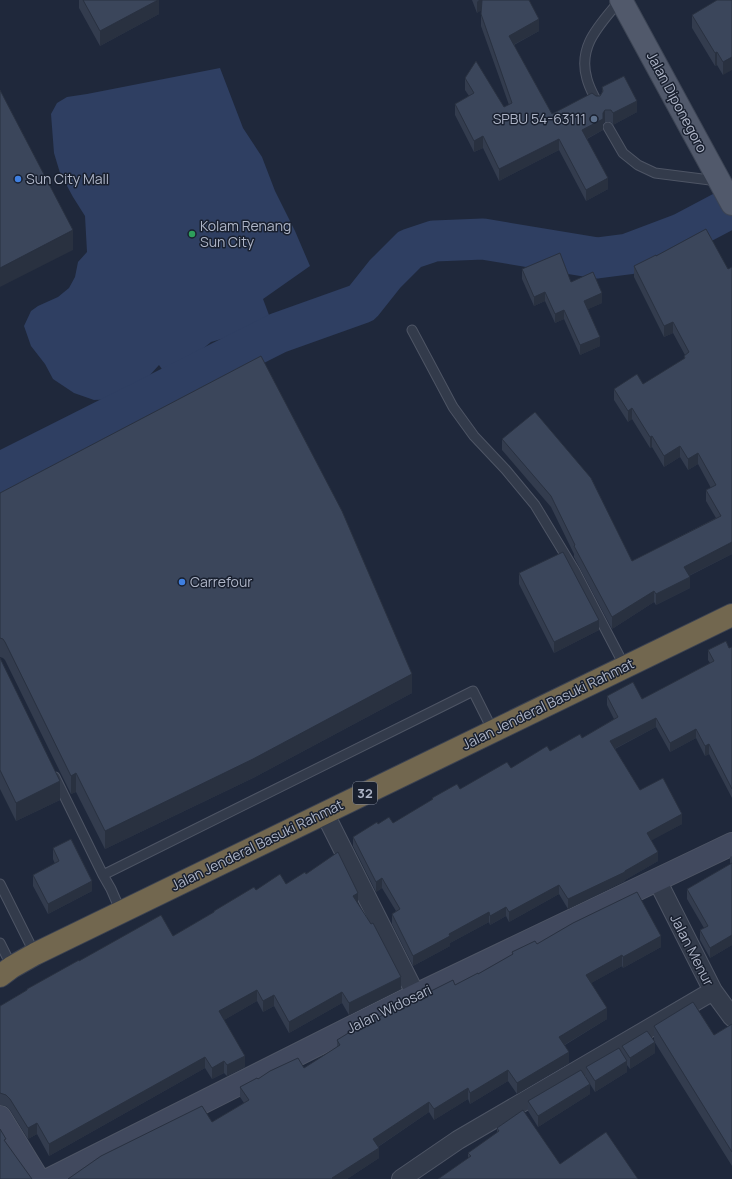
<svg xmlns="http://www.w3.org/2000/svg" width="732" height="1179" viewBox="0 0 732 1179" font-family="Manrope,sans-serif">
	<rect width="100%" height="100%" fill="#1f283b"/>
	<!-- water -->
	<path fill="#2f3f62" d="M220 68 243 128 262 157 275 191 295 231 310 266 263 299 269 315 235 335 211 342 194 356 195 367 169 379 159 365 131 396 116 399 94 400 74 393 53 379 45 364 31 346 24 326 31 311 38 306 58 297 69 288 75 277 78 262 87 252 85 216 73 197 60 173 54 153 51 114 57 103 67 97 87 94Z"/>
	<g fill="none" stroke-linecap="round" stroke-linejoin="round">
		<!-- river -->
		<path stroke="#2f3f62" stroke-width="41" d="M0 473 278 333 362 303 385 274 410 249 434 241 483 239 597 258 628 254 681 234 732 207"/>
		<!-- lane casing -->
		<g stroke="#4e5565" stroke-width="11">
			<path id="lane" d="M597 102C593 94 589 87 587 79 577 45 601 24 620 0
				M608 127 623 153 638 165 655 173 718 181
				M412 330 453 407 474 436 506 470 535 505 575 571 625 667
				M55 777 103 875 111 889 121 912
				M103 875 441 707 473 691 493 731
				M0 884 35 954
				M0 943 12 967"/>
		</g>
		<!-- street casing -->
		<g stroke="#4e5565" stroke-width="20">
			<path id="street" d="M324 812 416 995
				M657 880 713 991 732 1017
				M401 1179 458 1140 713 991"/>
		</g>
		<!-- secondary casing -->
		<g stroke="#4e5565" stroke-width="24">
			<path id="secondary" d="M0 1117 38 1179
				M50 1179 416 995 732 844"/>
		</g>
		<!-- primary casing -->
		<g stroke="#3c4454" stroke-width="24">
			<path id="primary" d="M621 0 732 204"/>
		</g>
		<!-- highway casing -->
		<g stroke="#3b4252" stroke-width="24">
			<path id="highway" d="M0 976 12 967 35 954 732 615"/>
		</g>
		<!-- lane -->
		<use href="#lane" stroke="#333b4b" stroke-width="9"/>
		<!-- street -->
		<use href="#street" stroke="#333b4b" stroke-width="18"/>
		<!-- secondary -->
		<use href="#secondary" stroke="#41495e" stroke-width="22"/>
		<!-- primary -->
		<use href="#primary" stroke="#51596b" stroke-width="22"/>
		<!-- highway -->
		<use href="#highway" stroke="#72674f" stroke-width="22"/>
	</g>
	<!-- wall -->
	<path fill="#333c4e" d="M79 0H159V14L100 46 79 8Z
		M472 0H529L539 31 514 45 552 114 596 96H600L602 92V87L637 112 613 125 611 122H605L603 124V130L587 139 608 189 586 201 559 150 499 181 483 148 474 152 455 115V104L469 96 465 90V78L504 107 509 105 481 26V10L477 13Z
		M732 0 723 75 717 65 715 66 692 28V15Z
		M706 229 732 554 689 576 690 588 656 605 654 602 612 629 574 557V554L551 507 502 450V439L632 561 716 518 706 501V490L711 488 698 464 688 470 680 457 664 467 652 447 650 448 632 419 628 422 614 400V389L643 384 684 359V356L685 355 673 333 664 337 634 277V266L656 256Z
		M522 269 571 282 602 303 588 309 600 346 580 355 564 319 555 323 545 301 534 306 522 279Z
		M0 493 412 693 253 778 105 849 76 792 71 794 5 660 3 658 0 657Z
		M519 573 599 630 554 653 519 584Z
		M732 647V798L709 754 705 756 696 738 670 752 656 727 615 749 640 790 682 824 651 840 658 861 625 880V881L568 909 559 894 509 922 506 916 490 925 489 922 450 943V946L413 966 392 924V914L396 911 382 888 376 892 353 846V837L378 824 393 823 432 800V798L460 789 511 768 550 751 582 738 614 719 607 705V696L642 699 710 663 708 660V650L729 648Z
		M0 658 60 800 16 821 0 789Z
		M53 848 92 891 48 914 33 886V875L55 864 53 859Z
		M732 856V945L710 958 700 940V930L704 928 687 899V889L730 864V857Z
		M306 874 358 904 401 989 349 1015 342 1003 289 1033 274 1006 263 1012 257 1001 224 1020 245 1067 227 1076 224 1073 212 1079 205 1068 49 1156 37 1134 28 1139 10 1110 6 1106 0 1105V1006L27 990V989L79 961 173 936 214 912V911L256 890 286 884Z
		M537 944 661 947 623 968 622 966 591 983 607 1019 565 1045 569 1063 517 1094 508 1081 470 1104 468 1099 434 1120 429 1112 378 1147 379 1158 347 1179H68L212 1122 244 1103 240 1097V1087L258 1079 304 1068 337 1047V1040L478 974 512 955V952Z
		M732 1024V1166L654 1041V1026L714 1035Z
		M622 1046 655 1053 630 1069 627 1065V1072L595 1092 590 1084V1094L538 1127 528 1111V1101L586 1077V1067L622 1053Z
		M497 1128 560 1164 468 1158V1153L497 1133Z"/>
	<!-- shaded-wall -->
	<path fill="#293140" d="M158 0H159V14L100 46V31Z
		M479 0H482V10L477 13V2Z
		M539 19V31L509 47V36Z
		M717 52V65L715 66V53Z
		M732 57V70L723 75V62Z
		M637 101V112L613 125V113Z
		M605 110V122L603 124V130L582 141V130Z
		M483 136V148L474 152V141Z
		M559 139V150L499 181V169Z
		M608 178V189L586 201V190Z
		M73 230V250L0 287V268Z
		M545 292V301L534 306V297Z
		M602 293V303L584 311V301Z
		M564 310V319L555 323V314Z
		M673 322V333L664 337V326Z
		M600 337V346L580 355V345Z
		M632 408V419L628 422V411Z
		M652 436V447L650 448V437Z
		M680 446V457L664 467V456Z
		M698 453V464L688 470V459Z
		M732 542V554L684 578V567Z
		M690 577V588L656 605V594Z
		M654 591V602L612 629V617Z
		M599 620V630L554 653V642Z
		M412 674V693L253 778 105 849V831Z
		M656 718V727L610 751V741Z
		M696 729V738L670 752V743Z
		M709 744V754L705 756V746Z
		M76 773V792L71 794V776Z
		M60 781V800L16 821V803Z
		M682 814V824L647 843V833Z
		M658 852V861L625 880V881L568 909V899L625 871Z
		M382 878V888L376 892V882Z
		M92 881V891L48 914V904Z
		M559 885V894L509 922V912Z
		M358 893V904L353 907V896Z
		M506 907V916L490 925V916Z
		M489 912V922L450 943V946L413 966V956L449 934Z
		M732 935V945L710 958V948Z
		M661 936V947L623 968V957Z
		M622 955V966L586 986V975Z
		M401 977V989L349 1015V1003Z
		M257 990V1001L219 1023V1011Z
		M342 992V1003L289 1033V1022Z
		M274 995V1006L263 1012V1001Z
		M607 1008V1019L559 1048V1037Z
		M655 1042V1053L630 1069V1058Z
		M569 1052V1063L517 1094V1083Z
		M245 1056V1067L227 1076V1065Z
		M205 1057V1068L49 1156V1144Z
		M224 1061V1073L212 1079V1068Z
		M627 1061V1072L595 1092V1081Z
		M508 1070V1081L470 1104V1093Z
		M590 1084V1094L538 1127V1116Z
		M468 1088V1099L434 1120V1109Z
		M429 1102V1112L373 1150V1139Z
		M37 1123V1134L28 1139V1128Z
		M379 1148V1158L347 1179H332V1178Z"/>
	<!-- building -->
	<path fill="#3b465b" stroke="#293140" d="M83 0H158L100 31Z
		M482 0H529L539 19 509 36 552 114 592 93 596 96H600L603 91 602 87 624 76 637 101 613 113 611 110H605L603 113V119L582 130 608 178 586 190 559 139 499 169 483 136 474 141 455 104 474 93 465 78 476 61 504 107 512 103 481 14Z
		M717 0H732V57L723 62 717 52 715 53 692 15Z
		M0 90 73 230 0 268Z
		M706 229 728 269 732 267V542L684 567 690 577 656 594 654 591 612 617 574 546 575 545 551 496 502 439 535 412 591 478 632 561 721 516 706 490 716 485 698 453 688 459 680 446 664 456 652 436 650 437 632 408 628 411 614 389 637 374 643 384 685 358 684 356 689 352 673 322 664 326 634 266 656 255V256Z
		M560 253 571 282 593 272 602 293 584 301 600 337 580 345 564 310 555 314 545 292 534 297 522 269Z
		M261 356 342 511 412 674 253 759 105 831 76 773 71 776 5 642 3 639 0 638V493Z
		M563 552 599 620 554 642 519 573Z
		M726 641 729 648 732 647V789L709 744 705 746 696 729 670 743 656 718 610 741 640 790 663 778 682 814 647 833 658 852 625 871V872L568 899 559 885 509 912 506 907 490 916 489 912 449 934 450 936 413 956 392 914 400 909 382 878 376 882 353 837 377 822 378 824 389 817 393 823 433 799 432 798 457 784 460 789 507 762 511 768 547 746 550 751 580 734 582 738 618 717 607 696 633 682 642 699 714 661 708 650Z
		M0 658 60 781 16 803 0 770Z
		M71 839 92 881 48 904 33 875 59 861 53 848Z
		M338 852 358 893 353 896 371 924 373 923 401 977 349 1003 342 992 289 1022 274 995 263 1001 257 990 219 1011 245 1056 227 1065 224 1061 212 1068 205 1057 49 1144 37 1123 28 1128 10 1099 6 1095 0 1093V1006L27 990V989L79 960V961L161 915 173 936 214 912V911L254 887 256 890 280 874 286 884 305 872 306 874Z
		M732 863V935L710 948 700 930 708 926 687 889Z
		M637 892 661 936 623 957 622 955 586 975 607 1008 559 1037 569 1052 517 1083 508 1070 470 1093 468 1088 434 1109 429 1102 373 1139 379 1148 332 1178 333 1179H68L101 1156 202 1106 212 1122 249 1100 240 1087 257 1078 258 1079 270 1071 298 1058 304 1068 340 1045 337 1040 355 1029 453 980 455 985 478 973V974L513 954 512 952 535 941 537 944 573 923Z
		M693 1002 714 1035 732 1024V1152L654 1026Z
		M647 1031 655 1042 630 1058 622 1046Z
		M619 1048 627 1061 595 1081 586 1067Z
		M581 1070 590 1084 538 1116 528 1101Z
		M523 1110 560 1164 606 1132 638 1179H438L471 1156 468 1153 499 1131 497 1128Z
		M0 1129 6 1139 4 1140 32 1179H0Z"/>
	<!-- markers -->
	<circle fill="#5c6f8a" stroke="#19202f" stroke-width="1.5" cx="594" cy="119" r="4"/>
	<g fill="#3f7fe0" stroke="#19202f" stroke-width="1.5">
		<circle cx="18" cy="179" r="4"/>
		<circle cx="182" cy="582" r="4"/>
	</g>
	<circle fill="#2e9e5b" stroke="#19202f" stroke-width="1.5" cx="192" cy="234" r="4"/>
	<g text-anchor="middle" stroke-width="3" stroke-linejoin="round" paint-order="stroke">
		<!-- shield labels -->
		<rect fill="#19202f" stroke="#818899" stroke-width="1" x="353" y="782" width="24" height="22" rx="3"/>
		<g font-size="13" font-weight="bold" fill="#aeb5c7">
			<text x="365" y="798">32</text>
		</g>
		<!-- street labels -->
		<g font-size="14" fill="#aeb5c7" stroke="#19202f">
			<text transform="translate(677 102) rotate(62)" y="5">Jalan Diponegoro</text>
			<text transform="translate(548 704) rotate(-26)" y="5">Jalan Jenderal Basuki Rahmat</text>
			<text transform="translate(257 845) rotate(-26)" y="5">Jalan Jenderal Basuki Rahmat</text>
			<text transform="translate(692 950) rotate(63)" y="5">Jalan Menur</text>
			<text transform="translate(389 1009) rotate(-26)" y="5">Jalan Widosari</text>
		</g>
		<!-- poi labels -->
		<g font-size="14" fill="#aeb5c7" stroke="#19202f" text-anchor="start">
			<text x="586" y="124" text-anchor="end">SPBU 54-63111</text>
			<text x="26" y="184">Sun City Mall</text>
			<text x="200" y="231">Kolam Renang<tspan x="200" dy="16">Sun City</tspan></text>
			<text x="190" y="587">Carrefour</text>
		</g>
	</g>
</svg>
